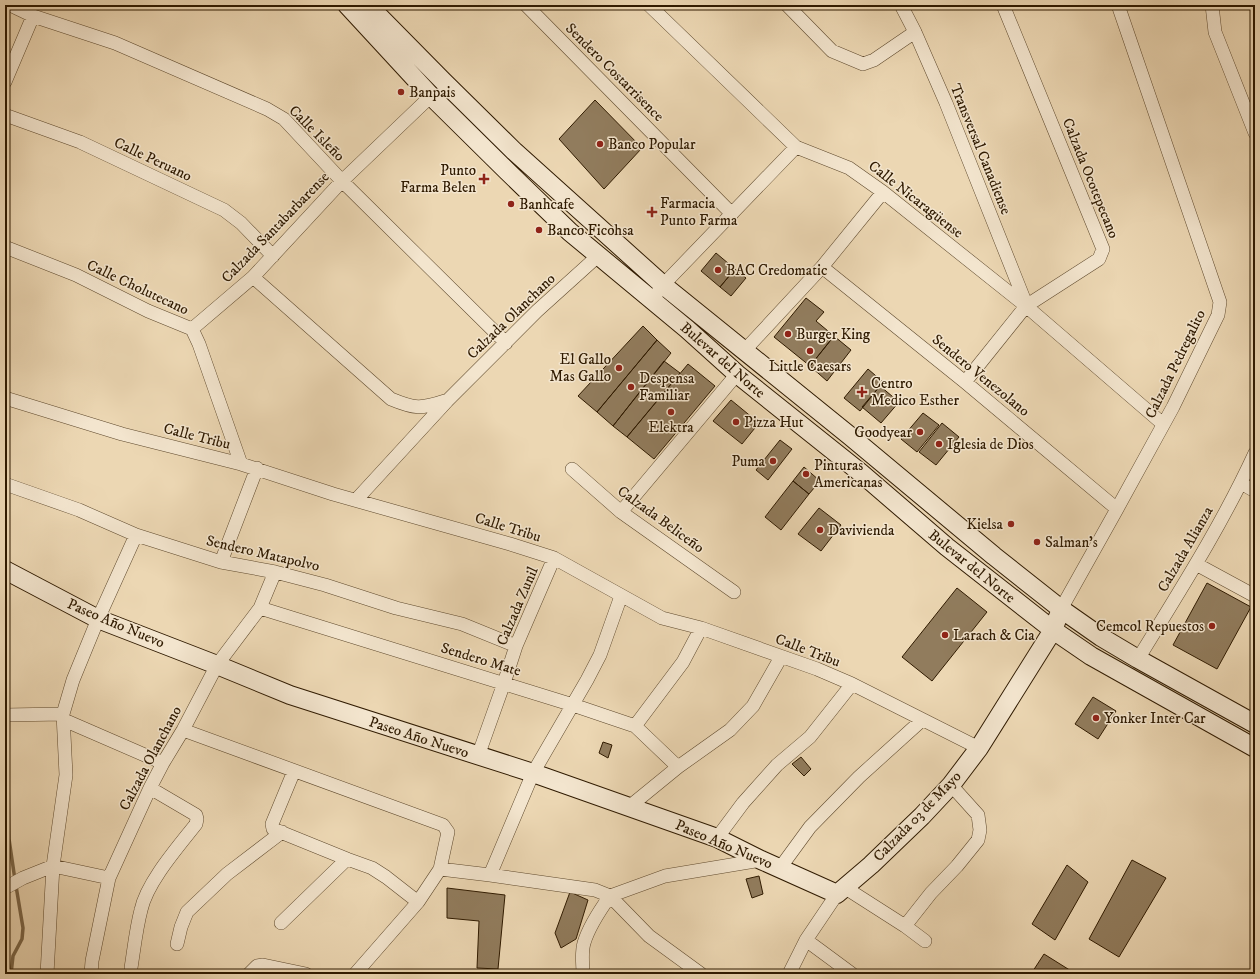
<svg xmlns="http://www.w3.org/2000/svg" width="1260" height="979" viewBox="0 0 1260 979" font-family="'IM FELL DW Pica',serif">
	<rect width="100%" height="100%" fill="#ecd7b3"/>
	<filter id="stains"><feTurbulence type="fractalNoise" baseFrequency=".005" numOctaves="4"/><feColorMatrix values="0 0 0 0 .2 0 0 0 0 .09 0 0 0 0 .02 0 0 0 .5 -.17"/></filter>
	<radialGradient id="worn" r=".72"><stop offset=".6" stop-color="#630" stop-opacity="0"/><stop offset="1" stop-color="#630" stop-opacity=".3"/></radialGradient>
	<g fill="none" stroke-linecap="round" stroke-linejoin="round">
		<!-- stream -->
		<path stroke="#7a6547" stroke-width="3.5" d="M5 666 6 669 5 673
			M5 770 8 775 9 839 15 880
			M11 974 13 956 22 939 23 928 16 886"/>
	</g>
	<!-- building -->
	<path fill="#917c5d" stroke="#2f1a00" d="M595 100 642 148 604 189 559 139Z
		M716 253 735 269 720 287 701 271Z
		M735 269 746 278 731 296 720 287Z
		M806 298 824 312 816 321 834 336 810 366 774 337Z
		M643 326 657 340 597 412 578 396Z
		M834 336 851 350 827 381 810 366Z
		M657 340 671 353 613 426 597 412Z
		M664 361 680 373 627 437 613 426Z
		M688 364 715 386 654 459 627 437Z
		M868 369 883 382 860 411 844 398Z
		M880 386 899 402 881 423 862 407Z
		M731 400 759 423 742 444 713 421Z
		M923 413 939 425 917 452 901 439Z
		M942 423 959 437 936 465 919 452Z
		M780 440 792 449 768 480 756 470Z
		M804 467 820 481 809 494 793 481Z
		M793 481 809 494 781 530 765 517Z
		M819 508 841 525 821 551 798 534Z
		M1207 583 1251 607 1217 669 1173 645Z
		M957 588 987 612 932 681 902 657Z
		M1093 697 1116 711 1098 739 1075 724Z
		M603 742 612 745 608 758 599 753Z
		M801 757 811 769 804 776 792 764Z
		M1132 860 1166 878 1119 957 1089 939Z
		M1067 865 1088 882 1055 940 1032 924Z
		M759 876 763 894 752 898 746 879Z
		M447 888 505 895 498 969 477 968 479 921 447 918Z
		M570 892 588 900 576 939 561 948 555 933Z
		M1044 954 1076 974H1031Z"/>
	<g fill="none" stroke-linecap="round" stroke-linejoin="round">
		<!-- street casing -->
		<g stroke="#5e492d" stroke-width="14">
			<path id="street" d="M10 5 33 16 115 43 267 109 284 119 342 181 506 343
				M526 5 732 214
				M649 5 796 147 849 168 883 192 1026 306 1163 424
				M787 5 832 51 863 64 874 60 915 32
				M901 5 915 32 946 103 1026 304
				M1212 5 1215 32 1255 133
				M5 82 33 16
				M5 115 80 142 224 210 241 223 273 256
				M5 247 76 275 148 311 192 329 199 344 241 464
				M822 267 965 382 1117 509
				M253 277 391 399C415 409 421 409 445 401
				M658 292 663 285 796 147
				M192 329 253 277 342 181 431 96
				M744 351 822 267 883 192
				M965 382 1026 306 1099 259 1103 249 1003 5
				M5 398 122 434 241 464 333 494 510 544 554 558 662 618 701 628 817 669 852 684 979 748
				M572 469 621 512 734 592
				M1241 483 1255 491
				M5 484 79 510 136 535 221 562 275 572 325 585 396 608 462 624 516 646
				M356 500 447 401 537 311 599 255
				M621 512 737 374
				M221 562 257 468
				M1196 564 1255 596
				M260 608 573 705 635 726 678 767
				M1061 609 1117 509 1173 407 1218 315 1220 302 1118 5
				M1138 659C1179 592 1222 525 1255 453
				M5 715 63 714
				M64 720 163 763
				M635 726 683 662 701 628
				M183 730 443 825 448 832 440 869 418 902 355 974
				M478 756 504 683 516 646 554 558
				M294 771 272 824 273 829 347 859 372 868 386 877 418 902
				M629 807 678 767 730 730 753 706 781 657
				M717 838 743 803 777 765 810 737 852 684
				M780 868 810 827 859 777 922 720
				M440 869 490 875 595 890 610 896 665 876 761 860
				M490 875 533 773 587 680 600 655 621 596
				M844 887 905 926 925 941
				M5 888 23 878 53 866 109 878
				M281 923 347 859
				M905 926 931 893 957 866 978 840 980 830 978 815 951 785
				M806 940 852 974
				M177 944 181 927 187 912 227 874 282 832
				M131 968C134 949 136 929 141 910 147 882 178 847 196 824L197 819 196 815 150 788
				M47 974 53 866 66 775 63 714 73 680 98 619 136 535
				M91 974 92 961 109 878 150 788 163 763 183 730 217 665 260 608 275 572
				M249 974 257 966 263 965 306 974
				M583 974C583 964 581 953 584 943 589 926 600 910 610 896L649 936 701 974
				M789 974 806 940 837 894"/>
		</g>
		<!-- secondary casing -->
		<g stroke="#2f1a00" stroke-width="20">
			<path id="secondary" d="M347 5 431 96 507 171 570 232 687 329 737 374 861 473 947 547 1053 630 1091 656 1255 748
				M368 5 443 81 514 151 663 285 850 436 994 556 1061 609 1101 637 1138 659 1255 724
				M5 570 98 619 217 665 290 695 533 773 717 838 761 860 837 894 871 865 922 816 951 785 979 748 1053 630 1061 609"/>
		</g>
		<!-- street -->
		<use href="#street" stroke="#f3e5ce" stroke-width="13"/>
		<!-- secondary -->
		<use href="#secondary" stroke="#f3e5ce" stroke-width="18"/>
	</g>
	<!-- markers -->
	<g fill="#8f2418" stroke="#f3e5ce" stroke-width="1.5">
		<circle cx="401" cy="92" r="4"/>
		<circle cx="600" cy="144" r="4"/>
		<path d="M482 173h4v4h4v4h-4v4h-4v-4h-4v-4h4z"/>
		<circle cx="511" cy="204" r="4"/>
		<path d="M650 206h4v4h4v4h-4v4h-4v-4h-4v-4h4z"/>
		<circle cx="539" cy="230" r="4"/>
		<circle cx="718" cy="270" r="4"/>
		<circle cx="788" cy="334" r="4"/>
		<circle cx="810" cy="351" r="4"/>
		<circle cx="619" cy="368" r="4"/>
		<circle cx="631" cy="387" r="4"/>
		<path d="M860 386h4v4h4v4h-4v4h-4v-4h-4v-4h4z"/>
		<circle cx="671" cy="412" r="4"/>
		<circle cx="736" cy="422" r="4"/>
		<circle cx="920" cy="432" r="4"/>
		<circle cx="939" cy="444" r="4"/>
		<circle cx="773" cy="461" r="4"/>
		<circle cx="806" cy="474" r="4"/>
		<circle cx="1011" cy="524" r="4"/>
		<circle cx="820" cy="530" r="4"/>
		<circle cx="1037" cy="542" r="4"/>
		<circle cx="1212" cy="626" r="4"/>
		<circle cx="945" cy="635" r="4"/>
		<circle cx="1096" cy="718" r="4"/>
	</g>
	<g text-anchor="middle" stroke-width="3" stroke-linejoin="round" paint-order="stroke">
		<!-- street labels -->
		<g font-size="15" fill="#2f1a00" stroke="#f3e5ce">
			<text transform="translate(615 72) rotate(45)" y="5">Sendero Costarrisence</text>
			<text transform="translate(317 133) rotate(45)" y="5">Calle Isleño</text>
			<text transform="translate(981 149) rotate(68)" y="5">Transversal Canadiense</text>
			<text transform="translate(153 159) rotate(25)" y="5">Calle Peruano</text>
			<text transform="translate(1091 178) rotate(68)" y="5">Calzada Ocotepecano</text>
			<text transform="translate(916 199) rotate(38)" y="5">Calle Nicaragüense</text>
			<text transform="translate(275 227) rotate(-46)" y="5">Calzada Santabarbarense</text>
			<text transform="translate(138 287) rotate(25)" y="5">Calle Cholutecano</text>
			<text transform="translate(511 316) rotate(-44)" y="5">Calzada Olanchano</text>
			<text transform="translate(723 360) rotate(41)" y="5">Bulevar del Norte</text>
			<text transform="translate(1175 364) rotate(-64)" y="5">Calzada Pedregalito</text>
			<text transform="translate(981 375) rotate(39)" y="5">Sendero Venezolano</text>
			<text transform="translate(197 436) rotate(14)" y="5">Calle Tribu</text>
			<text transform="translate(661 519) rotate(36)" y="5">Calzada Beliceño</text>
			<text transform="translate(508 527) rotate(17)" y="5">Calle Tribu</text>
			<text transform="translate(1185 549) rotate(-60)" y="5">Calzada Alianza</text>
			<text transform="translate(263 553) rotate(13)" y="5">Sendero Matapolvo</text>
			<text transform="translate(972 566) rotate(39)" y="5">Bulevar del Norte</text>
			<text transform="translate(517 606) rotate(-67)" y="5">Calzada Zunil</text>
			<text transform="translate(116 623) rotate(23)" y="5">Paseo Año Nuevo</text>
			<text transform="translate(808 650) rotate(21)" y="5">Calle Tribu</text>
			<text transform="translate(481 659) rotate(17)" y="5">Sendero Mate</text>
			<text transform="translate(419 737) rotate(18)" y="5">Paseo Año Nuevo</text>
			<text transform="translate(150 758) rotate(-62)" y="5">Calzada Olanchano</text>
			<text transform="translate(917 816) rotate(-46)" y="5">Calzada 03 de Mayo</text>
			<text transform="translate(724 844) rotate(23)" y="5">Paseo Año Nuevo</text>
		</g>
		<!-- poi labels -->
		<g font-size="15" fill="#2f1a00" stroke="#f3e5ce" text-anchor="start">
			<text x="409" y="97">Banpais</text>
			<text x="608" y="149">Banco Popular</text>
			<text x="476" y="175" text-anchor="end">Punto<tspan x="476" dy="17">Farma Belen</tspan></text>
			<text x="660" y="208">Farmacia<tspan x="660" dy="17">Punto Farma</tspan></text>
			<text x="519" y="209">Banhcafe</text>
			<text x="547" y="235">Banco Ficohsa</text>
			<text x="726" y="275">BAC Credomatic</text>
			<text x="796" y="339">Burger King</text>
			<text x="611" y="364" text-anchor="end">El Gallo<tspan x="611" dy="17">Mas Gallo</tspan></text>
			<text x="810" y="371" text-anchor="middle">Little Caesars</text>
			<text x="639" y="383">Despensa<tspan x="639" dy="17">Familiar</tspan></text>
			<text x="871" y="388">Centro<tspan x="871" dy="17">Medico Esther</tspan></text>
			<text x="744" y="427">Pizza Hut</text>
			<text x="671" y="432" text-anchor="middle">Elektra</text>
			<text x="912" y="437" text-anchor="end">Goodyear</text>
			<text x="947" y="449">Iglesia de Dios</text>
			<text x="765" y="466" text-anchor="end">Puma</text>
			<text x="814" y="470">Pinturas<tspan x="814" dy="17">Americanas</tspan></text>
			<text x="1003" y="529" text-anchor="end">Kielsa</text>
			<text x="828" y="535">Davivienda</text>
			<text x="1045" y="547">Salman's</text>
			<text x="1204" y="631" text-anchor="end">Cemcol Repuestos</text>
			<text x="953" y="640">Larach &amp; Cia</text>
			<text x="1104" y="723">Yonker Inter Car</text>
		</g>
	</g>
	<!-- margin -->
	<rect width="1260" height="979" fill="none" stroke="#ecd7b3" stroke-width="20"/>
	<rect x="6" y="6" width="1248" height="967" fill="none" stroke="#2f1a00" stroke-width="2"/>
	<rect x="10" y="10" width="1240" height="959" fill="none" stroke="#2f1a00"/>
	<rect width="100%" height="100%" filter="url(#stains)"/>
	<rect width="100%" height="100%" fill="url(#worn)"/>
</svg>
